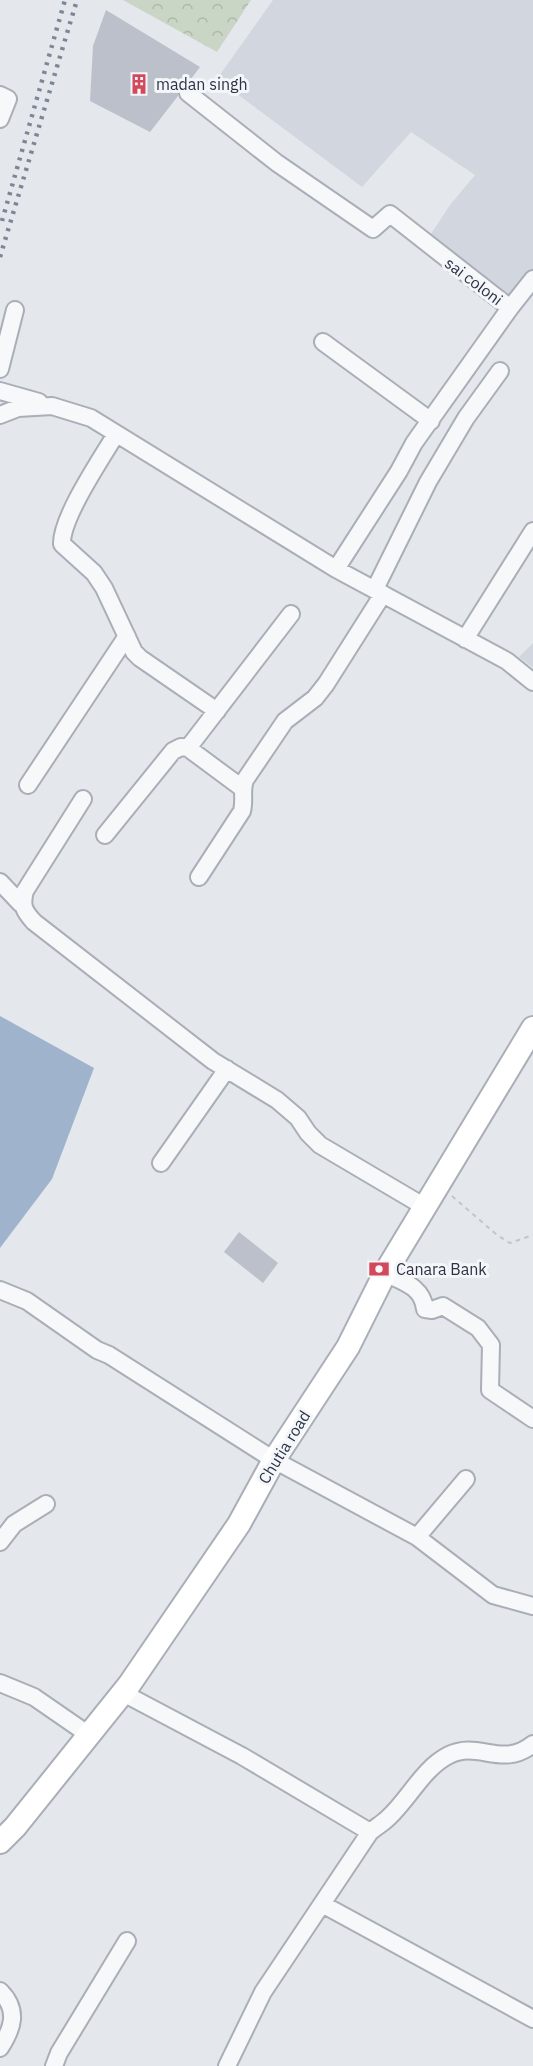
<svg xmlns="http://www.w3.org/2000/svg" width="533" height="2066" viewBox="0 0 533 2066" font-family="'IBM Plex Sans',sans-serif">
	<defs>
		<pattern id="forest-crowns" width="20" height="18" patternUnits="userSpaceOnUse" patternTransform="scale(1.5)"><rect width="20" height="18" fill="#c9d6c5"/><path d="M2 6a3 3 0 1 1 6 0M12 15a3 3 0 1 1 6 0" fill="none" stroke="#adb8ab"/></pattern>
	</defs>
	<rect width="100%" height="100%" fill="#e4e7ec"/>
	<!-- built -->
	<path fill="#d2d6de" d="M273 0H533V273L514 299 429 237 450 205 475 175 411 132 362 187 217 79Z
		M533 643V668L519 657Z"/>
	<!-- forest -->
	<path fill="url(#forest-crowns)" d="M123 0H251L217 52Z"/>
	<!-- water -->
	<path fill="#9fb4cc" d="M0 1016 94 1068 52 1179 0 1248Z"/>
	<!-- building -->
	<path fill="#bbc0ca" d="M106 10 200 67 188 83 179 87 178 96 150 132 90 101 93 46Z
		M239 1232 278 1263 263 1283 224 1252Z"/>
	<g fill="none" stroke-linecap="round" stroke-linejoin="round">
		<!-- street casing -->
		<g stroke="#a9aeb7" stroke-width="20">
			<path id="street" d="M188 93 277 163 373 229 390 214 510 308 414 443 399 471 336 569
				M0 95 8 99 0 119
				M510 308 533 279
				M323 342 431 421
				M0 369 15 310
				M0 391 39 402
				M0 415 18 408 52 406 91 418 336 569 507 661 533 682
				M116 434C101 459 61 518 62 544L94 573 104 588 134 652 140 658 217 711
				M375 589 428 482 466 418 500 371
				M465 639 533 531
				M188 748 291 614
				M28 785 127 636
				M83 799 25 891C21 906 24 911 34 922L213 1061 277 1100 298 1118 308 1133 320 1145 425 1207
				M105 835 173 751 181 747 188 748 242 788
				M199 877 242 811C245 800 241 791 245 780L285 721 315 698 326 684 383 594
				M0 882 21 904
				M161 1163 227 1069
				M385 1273C403 1282 422 1286 425 1309L432 1310 443 1306 478 1328 491 1345 490 1390 533 1419
				M0 1290 27 1301 97 1350 109 1355 274 1460 417 1537 493 1595 533 1606
				M417 1537 466 1479
				M0 1542 14 1524 46 1504
				M0 1683 34 1697 89 1735
				M123 1693 242 1756 370 1832C376 1827 383 1823 388 1818 409 1799 423 1768 449 1755 479 1740 502 1769 533 1744
				M322 1904 533 2019
				M0 1991C19 2010 13 2028 0 2048
				M54 2066 59 2053 127 1941
				M227 2066 263 1992 370 1832"/>
		</g>
		<!-- secondary casing -->
		<g stroke="#a9aeb7" stroke-width="26">
			<path id="secondary" d="M0 1842 15 1827 129 1685 239 1524 274 1460 348 1347 385 1273 533 1028"/>
		</g>
		<!-- path -->
		<path stroke="#c2c5cb" stroke-width="2" stroke-dasharray="4.5 4.5" stroke-linecap="butt" d="M452 1196 497 1235 510 1243 533 1235"/>
		<!-- street -->
		<use href="#street" stroke="#f7f8fa" stroke-width="16"/>
		<!-- secondary -->
		<use href="#secondary" stroke="#fff" stroke-width="22"/>
		<!-- rail -->
		<path stroke="#7d8696" stroke-width="4.5" stroke-dasharray="3 6" stroke-linecap="butt" d="M2 221 65 0
			M0 257 77 0"/>
	</g>
	<!-- icons -->
	<defs>
		<g id="building-bare" transform="scale(1.62)"><path d="M-4-6H4V6H1V3H-1V6H-4ZM-2.5-4.3h1.7v1.8h-1.7ZM.8-4.3h1.7v1.8H.8ZM-2.5-1h1.7V.8h-1.7ZM.8-1h1.7V.8H.8Z" fill="#d1495b" stroke="#f4f6f9" stroke-width="2.5" paint-order="stroke"/></g>
		<g id="bank-bare" transform="scale(1.62)"><path d="M-6-4H6V4H-6ZM0-2.3a2.3 2.3 0 1 0 0 4.6a2.3 2.3 0 1 0 0-4.6Z" fill="#d1495b" stroke="#f4f6f9" stroke-width="2.5" paint-order="stroke"/></g>
	</defs>
	<g fill-rule="evenodd">
		<use href="#building-bare" x="139" y="84"/>
		<use href="#bank-bare" x="379" y="1269"/>
	</g>
	<g text-anchor="middle" stroke-width="6" stroke-linejoin="round" paint-order="stroke">
		<!-- poi labels -->
		<g font-size="16" fill="#2b3445" stroke="#f4f6f9" text-anchor="start">
			<text x="156" y="90">madan singh</text>
			<text x="396" y="1275">Canara Bank</text>
		</g>
		<!-- street labels -->
		<g font-size="16" fill="#2b3445" stroke="#f4f6f9">
			<text transform="translate(474 281) rotate(37)" y="6">sai coloni</text>
			<text transform="translate(284 1447) rotate(-58)" y="6">Chutia road</text>
		</g>
	</g>
</svg>
